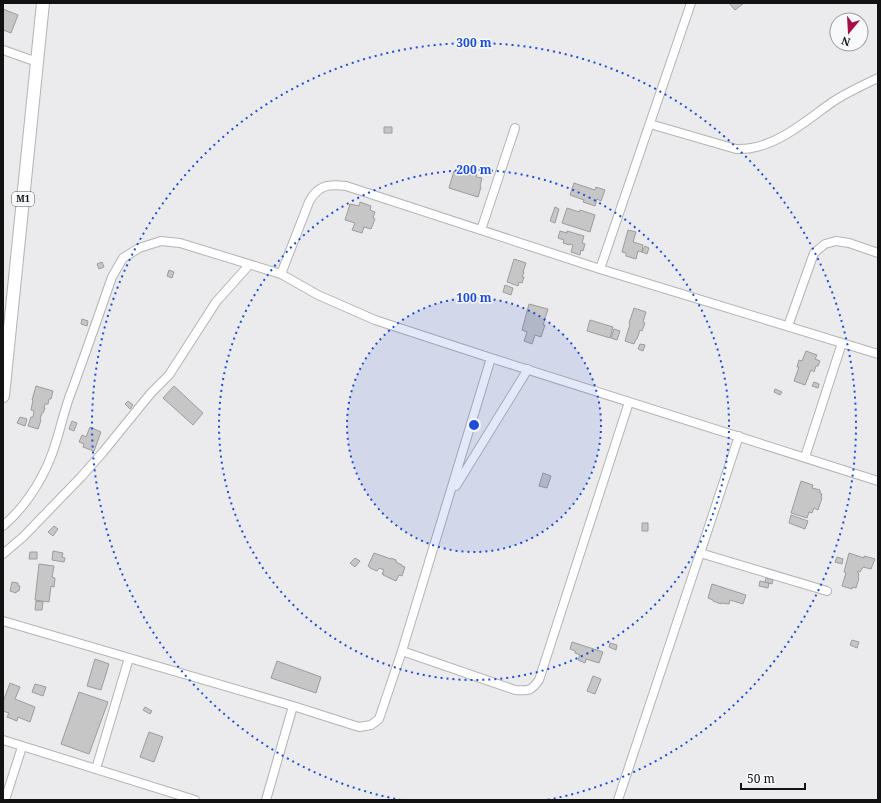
<svg xmlns="http://www.w3.org/2000/svg" width="881" height="803" viewBox="0 0 881 803" font-family="'Noto Serif',serif">
	<rect width="100%" height="100%" fill="#ebebed"/>
	<!-- building -->
	<path fill="#c7c6c6" stroke="#9d9b9c" d="M729 3H744L735 10Z
		M3 9 18 15 11 33 3 30Z
		M384 127H392V133H384Z
		M454 171 465 174 466 171 477 174 476 177 482 178 480 186 481 187 478 197 449 188Z
		M574 183 595 190 596 187 605 190 601 201 597 199 595 206 583 202 584 200 570 195Z
		M360 202 371 206 370 210 375 212 373 218 375 219 371 229 364 227 362 233 352 230 355 223 345 220 350 204 359 206Z
		M555 207 559 209 555 223 550 221Z
		M567 208 579 212 580 210 595 215 590 232 562 223Z
		M628 230 636 232 633 242 643 245 642 252 638 251 636 259 626 256V253L622 252Z
		M560 231 567 233V231L584 236 582 243 585 244 583 251 581 250 580 255 571 252 573 245 569 244V245L563 243 564 240 558 238Z
		M645 246 649 248 647 254 642 252Z
		M514 259 526 263 523 272H524L522 277H524L522 283 519 282 518 286 507 282Z
		M102 262 104 267 99 269 97 264Z
		M169 270 174 272 172 278 167 276Z
		M505 285 513 288 511 295 503 292Z
		M529 304 548 309 543 325H545L541 337 535 335 532 344 524 341 527 332 522 330Z
		M634 308 646 312 643 322 645 323 642 331 640 330 637 339H636L634 344 625 341 630 324 629 323Z
		M82 319 88 321 87 326 81 324Z
		M590 320 613 327 610 338 587 331Z
		M614 329 620 331 617 340 611 338Z
		M640 344 645 345 643 351 638 349Z
		M806 351 817 355 815 359 820 361 818 366H816L814 372 811 370 805 385 794 381 799 367H797L799 360 802 361Z
		M814 382 819 384 818 388 812 386Z
		M36 386 53 391 51 399H49L48 404H45L44 408H45L43 413H42L40 419 41 420 38 429 28 426 31 417H33L34 411 31 410 33 400H32Z
		M174 386 203 413 193 425 163 398Z
		M775 389 782 392 780 395 774 392Z
		M128 401 133 405 130 409 125 404Z
		M20 417 27 419 25 426 17 423Z
		M72 421 77 423 74 431 69 429Z
		M90 427 101 432 94 451 83 447 84 444 79 442 82 435 86 437Z
		M543 473 551 476 547 488 539 486Z
		M801 481 813 485 812 488 820 490V493L822 494 821 497 822 498 818 510 814 508 812 513 809 512 807 518 791 513Z
		M791 515 808 521 805 529 789 523Z
		M642 523H648V531H642Z
		M54 526 58 529 53 536 48 532Z
		M53 551 63 553 62 557 65 558 64 562 52 560Z
		M30 552H37V559H29Z
		M374 553 391 559V558L396 560V562L402 565V566L405 567 402 576 399 575 396 581 383 575 384 574H382L384 570 379 568 377 571 370 568V567L368 566Z
		M849 553 864 558V556L875 559 871 569 863 567 860 572 858 571V573L859 574 858 577 859 578 856 588 853 587 852 589 842 586 846 573 844 572Z
		M837 557 843 559 842 564 835 562Z
		M355 558 360 561 355 567 350 563Z
		M39 564 54 566 52 577 55 578 54 587 51 586 49 602 35 600Z
		M766 578 773 580 772 584 765 582Z
		M760 581 769 583 768 588 759 586Z
		M12 582 18 583V586H20L19 591H17L16 593 10 591Z
		M712 584 746 595 743 604 730 600 729 604 721 603V604L713 601V600L708 598Z
		M36 601 43 602 42 610H35Z
		M852 640 859 642 857 648 850 645Z
		M572 642 603 652 599 663 586 659 585 663 578 660 580 655 575 653V651L570 649Z
		M610 643 617 645 616 650 609 647Z
		M95 659 109 664 101 690 87 686Z
		M277 661 321 677 316 693 271 678Z
		M593 676 601 679 595 694 587 691Z
		M10 683 20 687 15 699 35 707 30 722 18 717 17 721 7 717 9 713 3 711V702Z
		M35 684 46 687 43 696 32 692Z
		M79 692 108 702 89 754 61 744Z
		M145 707 152 711 150 714 143 710Z
		M149 732 163 737 154 762 140 757Z"/>
	<g fill="none" stroke-linecap="round" stroke-linejoin="round">
		<!-- minor casing -->
		<g stroke="#b2b3b4" stroke-width="10">
			<path id="minor" d="M3 50 37 62
				M650 124 736 149C741 149 746 149 751 148 782 143 809 118 834 101 848 92 863 85 878 78
				M481 230 515 128
				M600 269 691 3
				M281 274 309 202C318 185 328 184 346 186L600 269 878 354
				M788 326 814 253 825 244 836 241 849 243 878 253
				M805 457 842 343
				M456 486 528 369
				M3 526C23 509 40 484 50 459 58 440 62 418 69 398 84 358 98 317 112 277L123 258 139 248 161 241 180 243 281 274 318 295 375 320 491 358
				M700 553 827 591
				M3 554 23 537 81 477 103 452 151 393 169 375 216 302 249 265
				M3 621 293 706 266 800
				M402 651 515 690C529 691 531 691 539 680L629 402
				M293 706 359 727 371 725 379 719 402 651 491 358 878 481
				M3 740 195 800
				M96 769 129 658
				M5 800 22 747
				M618 800 739 436"/>
		</g>
		<!-- highway casing -->
		<g stroke="#b2b3b4" stroke-width="14">
			<path id="highway" d="M3 396 43 3"/>
		</g>
		<!-- minor -->
		<use href="#minor" stroke="#fff" stroke-width="8"/>
		<!-- highway -->
		<use href="#highway" stroke="#fff" stroke-width="12"/>
	</g>
	<!-- distance rings -->
	<circle cx="474" cy="425" r="127" fill="#1d4ed8" fill-opacity=".12"/>
	<g fill="none" stroke="#1d4ed8" stroke-width="2" stroke-dasharray="2 4">
		<circle cx="474" cy="425" r="127"/>
		<circle cx="474" cy="425" r="255"/>
		<path d="M401 800A382 382 0 1 1 547 800"/>
	</g>
	<g text-anchor="middle" stroke-width="3" stroke-linejoin="round" paint-order="stroke">
		<!-- shield labels -->
		<rect fill="#f8f9fa" stroke="#575758" stroke-width="1" x="12" y="192" width="22" height="14" rx="3"/>
		<g font-size="9" font-weight="bold" fill="#121212">
			<text x="23" y="202">M1</text>
		</g>
	</g>
	<circle cx="474" cy="425" r="6" fill="#1d4ed8" stroke="#f8f9fa" stroke-width="2"/>
	<g font-size="12" text-anchor="middle" font-weight="bold" fill="#1d4ed8" stroke="#f8f9fa" stroke-width="3" stroke-linejoin="round" paint-order="stroke">
		<text x="474" y="47">300 m</text>
		<text x="474" y="174">200 m</text>
		<text x="474" y="302">100 m</text>
	</g>
	<!-- border -->
	<rect width="881" height="803" fill="none" stroke="#121212" stroke-width="8"/>
	<!-- north arrow -->
	<g transform="translate(849 32) rotate(198)"><circle r="19" fill="#f8f9fa" stroke="#9c9d9d"/>
	<path d="M0-3L7 15L0 10L-7 15Z" fill="#a50e46"/>
	<text y="-6" font-size="11" font-weight="bold" text-anchor="middle" fill="#121212">N</text>
	</g>
	<!-- scale -->
	<path d="M741 783v6h64v-6" fill="none" stroke="#121212" stroke-width="2"/>
	<text x="747" y="783" font-size="12" fill="#121212" stroke="#f8f9fa" stroke-width="3" paint-order="stroke">50 m</text>
</svg>
